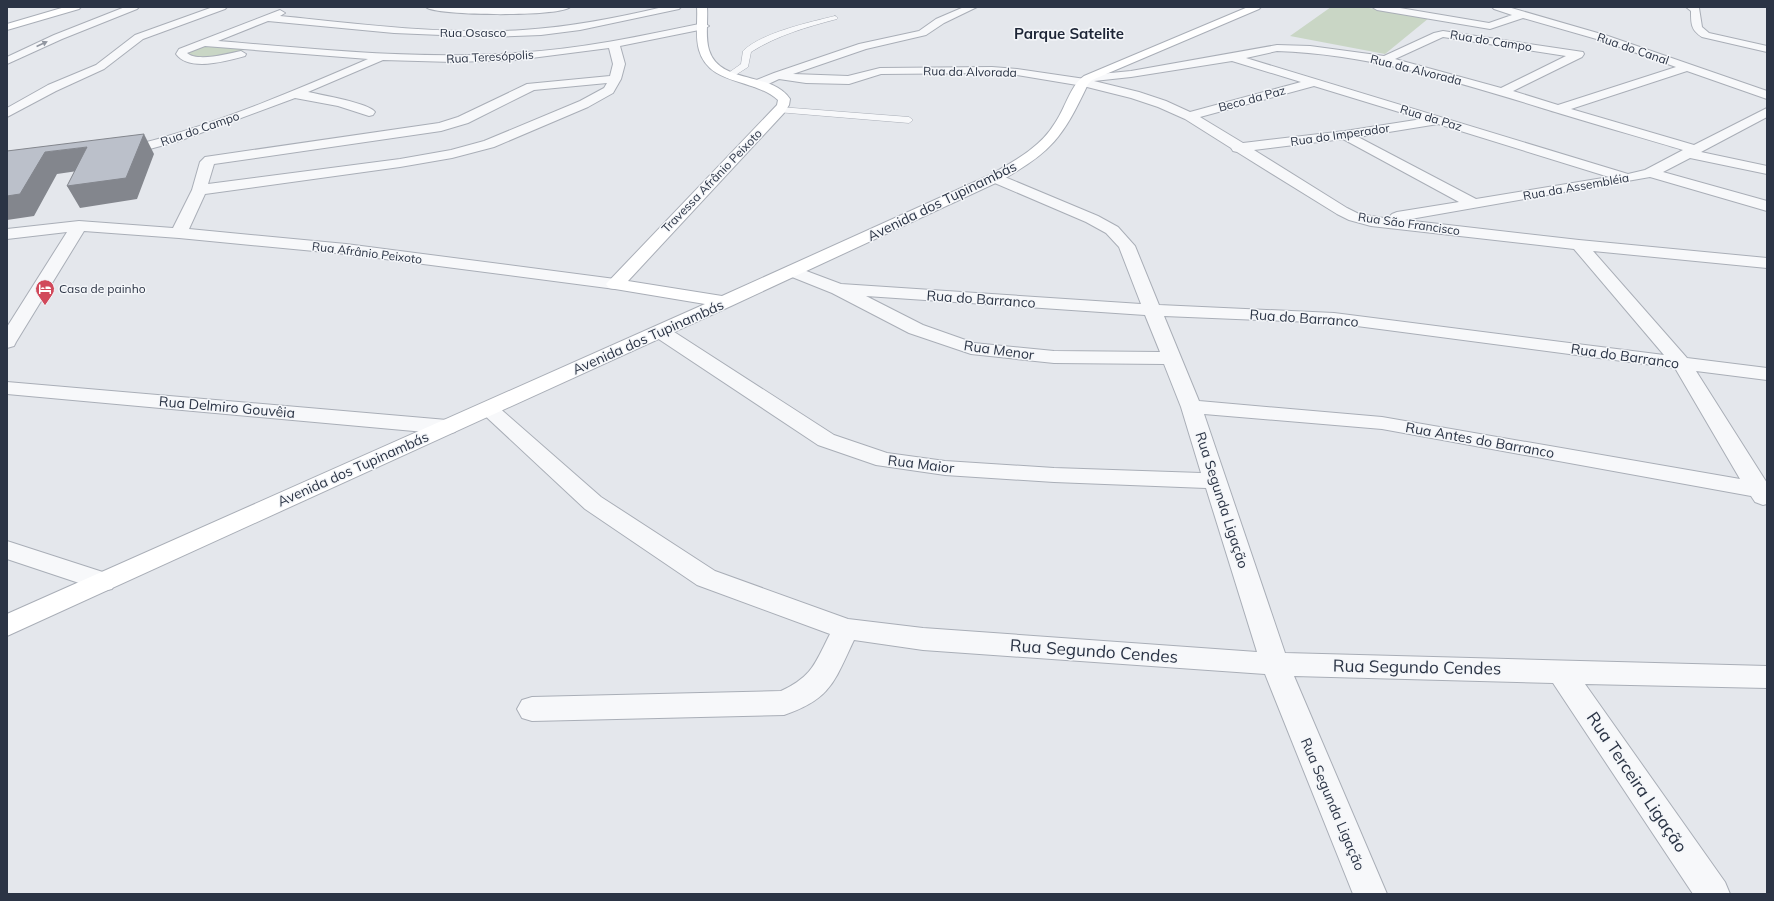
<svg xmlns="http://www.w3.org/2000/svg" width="1774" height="901" viewBox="0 0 1774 901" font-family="Mulish,sans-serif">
	<rect width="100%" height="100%" fill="#e4e7ec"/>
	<!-- green -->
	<path fill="#c9d6c5" d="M1331 7H1363L1429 18 1385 54 1290 36Z
		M203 44 258 47 208 58 190 59 185 51Z"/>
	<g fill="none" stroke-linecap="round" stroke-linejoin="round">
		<!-- lane casing -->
		<g stroke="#a9aeb7" stroke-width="1">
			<path id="lane" d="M835 16 838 18 837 19C807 27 778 35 751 52L748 67 731 78H728L724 76 741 64 743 51C761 33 810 22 835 16Z
				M780 107 909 117 913 120 909 123 777 112 776 110Z"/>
		</g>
		<!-- street casing -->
		<g stroke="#a9aeb7" stroke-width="2">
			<path id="street" d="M125 7H139L137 9 62 39 7 64V57L54 35Z
				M213 7H227L225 9 143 39 104 69 56 91 7 117V108L48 85 96 65 135 35Z
				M426 7H570C561 17 434 16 426 7Z
				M663 7H681L679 9 580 30 541 35 489 37 394 33 268 21 218 41C317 49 417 60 516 53 580 49 642 36 704 23L709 26 704 29 620 46 625 64 621 79 613 93 588 107 494 147 452 158 400 167 205 194 189 229 346 244 615 279 621 280 624 284 621 288 615 289 346 254 179 238 84 231 16 342 14 346 7 348V327L67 232 7 239V229L79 221 173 228 192 190 200 162 205 157 439 123 458 117 527 84 610 76 613 64 609 48 516 60 453 62 383 60 308 92C321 95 369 103 375 112L373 115 369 116 338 106 295 98 179 141 135 153 121 155 116 154 114 151 116 148C130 145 144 143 158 139 228 119 301 88 368 59L205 46 187 53C197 62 228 54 241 51L246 54 245 56C227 61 189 72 176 54L179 49 280 10 285 13 280 16C361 24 442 35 523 30 570 27 617 18 663 7ZM607 83 604 88 580 101 484 141 451 150 400 159 208 184 214 164 441 131 468 123 534 90Z
				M964 7H977L944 23 926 35 866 49 793 74 848 76 880 68 992 67 1017 69 1085 79 1086 76 1090 75 1131 71 1277 45 1310 46 1384 56 1434 33 1443 31 1583 52 1584 54 1582 57 1513 91 1558 105 1676 67 1600 40 1523 18 1490 29 1377 10 1372 7H1394L1489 23 1512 15 1494 9 1492 7H1508L1608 36 1767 91V99L1687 71 1571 109 1694 145 1767 108V117L1701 152 1767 166V174L1690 158 1663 172 1767 201V211L1650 177 1405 220 1579 240 1767 258V268L1593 251 1687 358 1767 368V380L1696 371 1767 483V504L1763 505 1755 502 1751 496 1382 429 1204 414 1285 653 1767 666V688L1585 684 1725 882 1730 894H1693L1553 683 1294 676 1387 894H1353L1265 674 923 650 854 640C834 682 831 699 784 715L532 721 522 718 517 709 522 700 532 697 781 691C813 676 815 663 830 634L697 585 585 509 482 413 479 409 482 405 489 403 496 405 601 497 715 571 848 619 923 628 1257 652 1206 488 1054 482 945 475 876 465 818 445 654 336 652 332 654 328 661 326 668 328 834 435 887 453 945 461 1054 468 1201 473 1181 407 1164 364 1054 363 971 354 909 333 832 293 787 275 784 271 787 267 793 266 841 284 1141 304 1119 247 1106 233 1086 222 990 181 988 178 990 175 995 174 1000 175 1098 216 1118 227 1135 246 1159 305 1334 313 1664 355 1574 249 1371 226 1349 220 1337 214 1237 152 1233 151 1231 148 1185 119 1158 107 1131 98 1083 86 1017 75 992 73 881 74 849 84 806 83 779 79 762 87H754L752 84 754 81 774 73 859 44 919 31 936 19ZM1443 37 1566 56 1501 88 1395 59ZM1277 51C1372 54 1464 84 1555 112 1597 125 1640 137 1683 150L1645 170 1628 174 1246 58ZM1232 61 1301 82 1190 112 1166 101 1139 92 1094 81 1131 77ZM1314 86 1422 119 1345 131 1243 143 1200 117ZM1438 124 1609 177 1476 199 1358 137ZM1343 139 1459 202 1397 212 1392 214 1389 217 1390 219 1359 214 1347 208 1254 150ZM866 296 1145 315 1160 352 1054 351 974 343 923 325ZM1164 316 1334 323 1675 368 1740 479 1382 417 1199 401Z
				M1686 7 1699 8 1702 27 1709 33 1767 46V52L1702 37C1691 30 1691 24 1691 11Z
				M7 382 447 420 455 422 458 427 455 432 447 434 7 394Z
				M7 541 112 575 116 582 112 589 103 591 7 559Z"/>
		</g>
		<!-- secondary casing -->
		<g stroke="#a9aeb7" stroke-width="2">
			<path id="secondary" d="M65 7H81L79 9 7 30V24Z
				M697 7H707C708 21 705 37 709 50 720 85 771 71 790 99L789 105 784 113 628 281 722 296 990 175C1014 161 1040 148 1055 123 1065 109 1070 86 1084 76L1248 7H1261L1259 9 1092 80 1088 84C1063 137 1052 152 1000 181L731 306 7 636V614L705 304 609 288 606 284 777 105 778 100C754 78 709 86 699 50 695 36 698 21 697 7Z"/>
		</g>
		<!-- lane -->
		<use href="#lane" fill="#f7f8fa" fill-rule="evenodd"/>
		<!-- street -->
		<use href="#street" fill="#f7f8fa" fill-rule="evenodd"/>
		<!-- secondary -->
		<use href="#secondary" fill="#fff" fill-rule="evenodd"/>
	</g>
	<!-- shaded-wall -->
	<path fill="#83868d" d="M144 134 154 154 137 199 80 208 67 186Z
		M87 147 98 168 57 174 34 216 7 220V196L45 152Z"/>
	<!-- building -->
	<path fill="#bbc0ca" stroke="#83868d" d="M144 134 126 178 67 186 87 147 45 152 20 194 7 196V151Z"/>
	<!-- one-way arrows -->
	<defs><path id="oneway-solid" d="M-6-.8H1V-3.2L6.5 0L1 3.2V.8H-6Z"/></defs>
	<use fill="#9196a0" href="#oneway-solid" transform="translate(42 44) rotate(-25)"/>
	<!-- icons -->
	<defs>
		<g id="hotel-pin" transform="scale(1)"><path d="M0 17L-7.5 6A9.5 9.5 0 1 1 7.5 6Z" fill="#d1495b" stroke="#f4f6f9"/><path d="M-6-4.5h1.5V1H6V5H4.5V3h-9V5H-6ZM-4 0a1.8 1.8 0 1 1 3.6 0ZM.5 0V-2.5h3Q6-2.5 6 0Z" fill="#fff"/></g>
	</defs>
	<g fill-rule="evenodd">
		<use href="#hotel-pin" x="45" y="289"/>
	</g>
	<g text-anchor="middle" stroke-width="3" stroke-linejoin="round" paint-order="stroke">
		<!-- far-street labels -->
		<g font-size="12" fill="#2b3445" stroke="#f4f6f9">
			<text x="473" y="37">Rua Osasco</text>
			<text transform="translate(1491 41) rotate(9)" y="4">Rua do Campo</text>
			<text transform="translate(1633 49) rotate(19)" y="4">Rua do Canal</text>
			<text transform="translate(490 57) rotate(-3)" y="4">Rua Teresópolis</text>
			<text transform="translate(1416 70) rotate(14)" y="4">Rua da Alvorada</text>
			<text transform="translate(970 72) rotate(1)" y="4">Rua da Alvorada</text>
			<text transform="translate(1252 99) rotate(-15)" y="4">Beco da Paz</text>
			<text transform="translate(1431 118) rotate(17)" y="4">Rua da Paz</text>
			<text transform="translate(200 129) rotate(-19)" y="4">Rua do Campo</text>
			<text transform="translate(1340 135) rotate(-8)" y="4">Rua do Imperador</text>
			<text transform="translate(712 181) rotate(-46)" y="4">Travessa Afrânio Peixoto</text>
			<text transform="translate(1576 187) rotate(-10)" y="4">Rua da Assembléia</text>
			<text transform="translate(1409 224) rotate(8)" y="4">Rua São Francisco</text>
			<text transform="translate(367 253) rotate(7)" y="4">Rua Afrânio Peixoto</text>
		</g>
		<!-- far-poi labels -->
		<g font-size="12" fill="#2b3445" stroke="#f4f6f9" text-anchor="start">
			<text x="59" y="293">Casa de painho</text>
		</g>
		<!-- street labels -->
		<g font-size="14" fill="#2b3445" stroke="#f4f6f9">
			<text transform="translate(942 201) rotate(-26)" y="5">Avenida dos Tupinambás</text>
			<text transform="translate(981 299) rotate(4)" y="5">Rua do Barranco</text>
			<text transform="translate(1304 318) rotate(4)" y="5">Rua do Barranco</text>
			<text transform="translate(648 337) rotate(-24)" y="5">Avenida dos Tupinambás</text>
			<text transform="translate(999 350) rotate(8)" y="5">Rua Menor</text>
			<text transform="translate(1625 356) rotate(8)" y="5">Rua do Barranco</text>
			<text transform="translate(227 407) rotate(5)" y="5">Rua Delmiro Gouvêia</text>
			<text transform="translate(1480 440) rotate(10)" y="5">Rua Antes do Barranco</text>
			<text transform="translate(921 464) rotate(7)" y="5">Rua Maior</text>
			<text transform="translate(353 469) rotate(-24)" y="5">Avenida dos Tupinambás</text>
			<text transform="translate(1222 500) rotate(72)" y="5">Rua Segunda Ligação</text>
			<text transform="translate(1333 804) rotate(67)" y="5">Rua Segunda Ligação</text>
		</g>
		<!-- far-district labels -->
		<g font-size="15" font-weight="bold" fill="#1d2536" stroke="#f4f6f9">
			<text x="1069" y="39">Parque Satelite</text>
		</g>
		<!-- near-street labels -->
		<g font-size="17" fill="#2b3445" stroke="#f4f6f9">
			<text transform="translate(1094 651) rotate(4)" y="6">Rua Segundo Cendes</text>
			<text transform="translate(1417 667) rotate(1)" y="6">Rua Segundo Cendes</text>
			<text transform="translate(1637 782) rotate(56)" y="6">Rua Terceira Ligação</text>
		</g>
	</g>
	<!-- border -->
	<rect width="1774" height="901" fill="none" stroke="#2b3445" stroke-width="16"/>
</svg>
